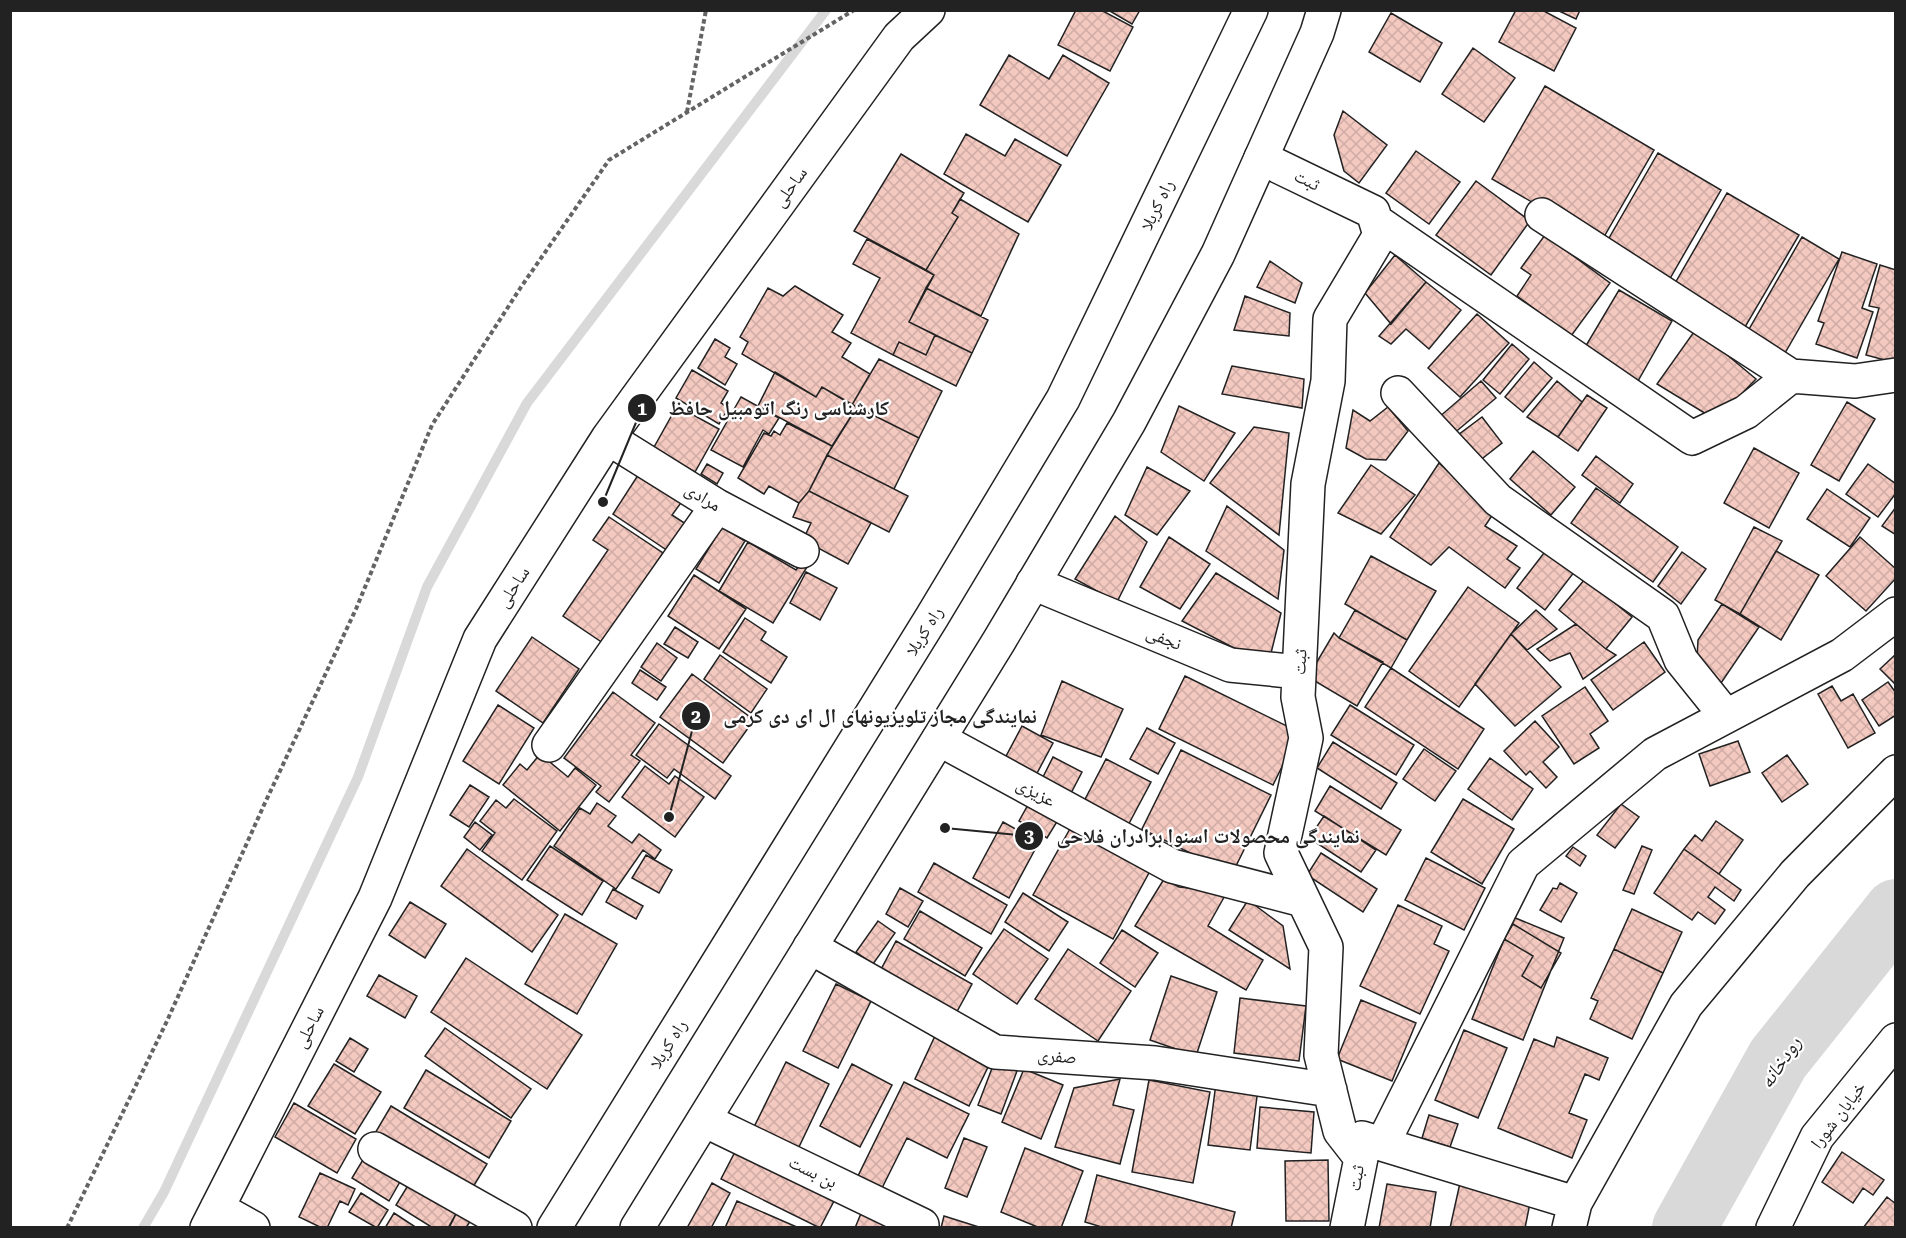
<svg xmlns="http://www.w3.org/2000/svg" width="1906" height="1238" viewBox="0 0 1906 1238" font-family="'Roboto Serif','Noto Naskh Arabic',serif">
	<defs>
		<pattern id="building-cross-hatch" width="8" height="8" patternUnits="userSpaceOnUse" patternTransform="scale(1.5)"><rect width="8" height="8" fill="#f3c9c0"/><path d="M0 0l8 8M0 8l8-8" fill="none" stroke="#d0aca5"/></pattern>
	</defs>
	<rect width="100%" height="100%" fill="#fff"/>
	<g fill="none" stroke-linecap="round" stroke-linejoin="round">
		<!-- stream -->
		<path stroke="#d9d9d9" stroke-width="10" d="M143 1228 164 1192 358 777 427 587 527 403 826 10"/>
		<!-- river -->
		<path stroke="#d9d9d9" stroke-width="64" d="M1684 1228 1778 1059 1896 911"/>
	</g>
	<!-- building -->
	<path fill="url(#building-cross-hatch)" stroke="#222" stroke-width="1.5" d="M1076 10H1101L1133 27 1110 71 1058 45Z
		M1108 10H1140L1132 24Z
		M1516 10H1542L1576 28 1554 71 1499 42Z
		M1557 10H1580L1576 19Z
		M1391 13 1442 43 1420 82 1369 52Z
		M1473 48 1515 78 1484 122 1442 94Z
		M1009 55 1049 79 1063 55 1109 83 1067 156 980 105Z
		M1545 86 1654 150 1601 242 1492 179Z
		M1343 111 1387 145 1359 183 1344 171 1334 135Z
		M966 134 1005 156 1015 139 1061 165 1028 222 944 174Z
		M1416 151 1460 182 1429 224 1386 193Z
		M1658 153 1721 190 1668 282 1605 245Z
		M901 154 964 193 952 213 958 217 926 270 854 231Z
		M1476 181 1530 221 1491 275 1436 235Z
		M1727 193 1799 235 1745 327 1674 285Z
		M960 199 1019 234 981 316 926 288 934 275 926 270 958 217 952 213Z
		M1545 235 1610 283 1571 336 1517 296 1531 275 1521 268Z
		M1802 237 1839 259 1785 353 1748 331Z
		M867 239 934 275 909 322 935 335 926 355 899 342 893 355 851 333 880 278 853 264Z
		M1842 252 1877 264 1862 308 1873 312 1857 358 1816 344 1824 323 1818 321Z
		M1395 255 1426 282 1391 324 1365 293Z
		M1270 261 1302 283 1295 303 1257 287Z
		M1880 265 1896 270V363L1866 355 1879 308 1869 306Z
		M1426 282 1461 310 1429 349 1406 329 1391 344 1379 336Z
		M795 286 843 315 832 332 851 343 842 357 870 374 852 405 822 387 816 397 742 354 748 342 740 337 768 288 783 296Z
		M926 288 988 320 972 353 909 322Z
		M1619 290 1672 321 1638 381 1584 349Z
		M1245 296 1290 313 1289 336 1234 330Z
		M1477 314 1509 343 1460 397 1428 368Z
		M1696 329 1756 379 1716 420 1657 384Z
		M935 335 972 353 956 386 893 355 899 342 926 355Z
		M715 339 730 348 725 357 737 364 725 385 698 368Z
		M1512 344 1529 359 1500 394 1483 380Z
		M879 359 942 391 919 438 847 402 852 405Z
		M1534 362 1552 378 1523 412 1505 397Z
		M1232 366 1304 379 1302 408 1222 394Z
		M692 370 728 391 721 403 729 408 719 424 676 398Z
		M775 372 816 397 822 387 857 407 832 446 758 406Z
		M1481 381 1496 398 1452 435 1438 418Z
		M1557 381 1582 402 1558 437 1527 417Z
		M1587 395 1607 408 1578 451 1558 437Z
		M741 397 779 418 769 434 763 430 743 467 711 450Z
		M1847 402 1875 419 1839 481 1811 465Z
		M677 406 719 429 695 472 653 449Z
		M1179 406 1235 433 1204 481 1161 452Z
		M857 407 919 438 894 489 827 455Z
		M1388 407 1408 431 1386 460 1366 459 1346 448 1353 410 1370 421Z
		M1482 417 1502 443 1474 465 1454 438Z
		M787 423 832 446 809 491 799 503 769 486 764 494 738 478 764 433 771 436 774 431 780 435Z
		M1254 427 1289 433 1279 535 1210 483Z
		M1754 448 1799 473 1769 528 1724 503Z
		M1533 451 1575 487 1551 515 1510 479Z
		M827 455 908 496 889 532 809 491Z
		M1596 456 1633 484 1620 503 1582 475Z
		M1439 463 1493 514 1485 526 1517 546 1507 559 1520 568 1505 588 1449 547 1431 565 1390 537Z
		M707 464 723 473 717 484 701 474Z
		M1868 464 1896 484V493L1878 517 1846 494Z
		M1371 465 1415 495 1381 534 1338 513Z
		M1147 467 1190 491 1157 535 1125 515Z
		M640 472 683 500 672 515 689 526 671 553 613 514Z
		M1596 488 1678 547 1653 582 1571 523Z
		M1827 489 1870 518 1850 547 1807 519Z
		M809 491 871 523 848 564 803 540 811 523 793 517 799 503Z
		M1227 506 1284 550 1278 599 1206 551Z
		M1896 507V535L1882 526Z
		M1115 516 1147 542 1117 602 1075 579Z
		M609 517 663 553 603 643 563 616 608 550 593 540Z
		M722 527 745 541 719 583 696 569Z
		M1754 527 1782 541 1740 614 1715 600Z
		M1169 537 1210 564 1180 609 1140 587Z
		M1860 537 1896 569V578L1866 611 1826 576Z
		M748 542 796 570 801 563 807 567 773 623 719 591Z
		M1547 549 1575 571 1545 610 1517 588Z
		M1776 551 1819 575 1781 640 1740 614Z
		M1682 552 1706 569 1681 604 1658 586Z
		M1371 556 1436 591 1407 640 1345 604Z
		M806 572 837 588 820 620 790 603Z
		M1216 573 1281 613 1270 657 1236 649 1182 621Z
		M694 575 746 609 719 649 668 616Z
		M1585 579 1632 617 1606 649 1559 610Z
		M1468 587 1519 623 1459 707 1409 671Z
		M1722 604 1759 627 1719 686 1697 659 1698 640Z
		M1355 610 1407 640 1391 668 1339 638Z
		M1536 610 1557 629 1527 650 1511 634Z
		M745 618 766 632 761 640 787 657 771 683 723 652Z
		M1576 624 1606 649 1616 655 1583 679 1570 653 1550 661 1537 649Z
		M675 627 698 642 688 658 664 644Z
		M1334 633 1339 638 1383 662 1357 706 1308 677Z
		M1511 634 1561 687 1515 726 1475 684Z
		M532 637 579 669 543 723 496 691Z
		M1644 642 1665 672 1613 710 1591 680Z
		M657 643 677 658 661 681 641 667Z
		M1896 654V685L1880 669Z
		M720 655 767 689 751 713 704 679Z
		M1391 668 1484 729 1458 769 1365 707Z
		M640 670 666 687 657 700 632 683Z
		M692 674 754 720 723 763 660 717Z
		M1185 676 1299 732 1273 785 1159 729Z
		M1062 681 1123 709 1101 757 1041 735Z
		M1888 682 1896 693V715L1879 726 1862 700Z
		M1832 686 1841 701 1853 694 1875 733 1848 748 1818 694Z
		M1585 687 1608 721 1590 734 1599 748 1574 764 1542 716Z
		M613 692 655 723 631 755 640 761 609 802 596 792 601 786 564 758Z
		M498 705 534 728 499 784 463 761Z
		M1350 705 1414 745 1396 775 1331 735Z
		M1535 721 1559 747 1543 762 1557 777 1546 788 1530 771 1526 775 1504 751Z
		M659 724 731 776 715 799 674 769 667 778 636 755Z
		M1022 726 1053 743 1035 777 1004 760Z
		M1147 728 1175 743 1158 774 1130 759Z
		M1738 741 1750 772 1710 786 1699 754Z
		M1333 742 1397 783 1381 809 1317 768Z
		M1424 749 1456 771 1435 801 1403 779Z
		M1181 750 1271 795 1232 874 1142 829Z
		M540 754 568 777 575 768 596 785 560 831 503 785 520 764 527 770Z
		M1787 755 1808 784 1782 802 1762 773Z
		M1053 757 1082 772 1070 795 1041 781Z
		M1490 758 1533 789 1512 820 1468 789Z
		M1106 759 1151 782 1125 831 1081 807Z
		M645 766 669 784 675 776 704 797 675 837 622 797Z
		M470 785 489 797 469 827 450 815Z
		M1330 786 1401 830 1386 855 1315 811Z
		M514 799 557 831 522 880 482 851 495 833 480 821 496 800 506 808Z
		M1463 799 1514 829 1482 884 1431 852Z
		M597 803 616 816 608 826 632 843 639 834 661 850 655 859 643 850 616 889 554 846 580 808 590 814Z
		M1029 803 1058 820 1047 838 1019 821Z
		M1621 804 1639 817 1615 848 1597 835Z
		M1324 816 1376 850 1361 872 1309 838Z
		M1716 821 1743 840 1719 874 1684 849 1695 835 1702 841Z
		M475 822 492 835 480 850 464 837Z
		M1003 822 1039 842 1009 898 973 878Z
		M1071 827 1150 871 1113 939 1033 895Z
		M550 846 603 881 582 915 527 880Z
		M1642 846 1652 850 1634 894 1623 890Z
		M1573 847 1586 856 1580 866 1566 856Z
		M467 849 558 915 532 952 441 886Z
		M1684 849 1741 890 1734 901 1715 887 1708 897 1725 910 1715 924 1698 912 1692 920 1654 893Z
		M1321 853 1377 889 1363 912 1307 875Z
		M646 855 672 870 659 893 632 878Z
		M1426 858 1485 888 1464 930 1405 900Z
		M934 863 1007 905 991 934 918 892Z
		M1164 879 1179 887 1227 892 1208 926 1263 960 1246 990 1135 926Z
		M1560 883 1577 893 1561 922 1540 910 1553 888 1557 889Z
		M900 888 923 901 908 927 886 914Z
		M613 889 643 906 636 919 606 902Z
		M1023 893 1068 922 1049 951 1005 922Z
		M1248 900 1283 926 1290 969 1229 930Z
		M410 902 446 924 425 958 389 935Z
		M1398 905 1442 926 1434 944 1449 951 1420 1014 1360 986Z
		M1632 909 1682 932 1663 973 1614 949Z
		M920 911 982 948 965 976 904 939Z
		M565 914 617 944 577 1014 525 984Z
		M1513 917 1564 938 1523 1040 1472 1019Z
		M878 921 895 933 873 964 856 952Z
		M1513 924 1561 953 1541 988 1522 976 1533 956 1504 939Z
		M1004 929 1048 959 1017 1004 973 974Z
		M1122 930 1158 953 1135 987 1100 963Z
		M896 941 972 984 954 1017 878 975Z
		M1068 949 1131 991 1098 1041 1035 999Z
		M1614 949 1663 973 1632 1039 1590 1019 1598 1001 1591 998Z
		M466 958 582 1035 547 1089 431 1012Z
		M379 975 417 996 405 1018 367 996Z
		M1171 976 1217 992 1196 1056 1150 1040Z
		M836 984 871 1001 838 1068 803 1051Z
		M1240 998 1306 1006 1299 1061 1234 1053Z
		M1361 1000 1416 1023 1392 1081 1337 1059Z
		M445 1028 531 1089 511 1118 425 1056Z
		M1464 1030 1507 1048 1478 1118 1435 1100Z
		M935 1036 990 1063 969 1106 915 1079Z
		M1557 1037 1608 1058 1599 1080 1585 1074 1569 1113 1587 1120 1572 1158 1498 1128 1534 1039 1554 1047Z
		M350 1038 368 1049 354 1072 336 1061Z
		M786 1062 829 1084 798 1149 754 1127Z
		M994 1063 1017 1071 1001 1114 978 1105Z
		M334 1064 381 1092 355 1134 308 1106Z
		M852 1064 892 1085 860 1147 820 1126Z
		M1024 1069 1063 1085 1041 1139 1002 1122Z
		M426 1070 511 1121 489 1158 404 1108Z
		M1120 1079 1113 1105 1134 1110 1120 1164 1055 1147 1074 1088Z
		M1149 1080 1210 1092 1193 1183 1132 1172Z
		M904 1082 969 1114 947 1158 907 1138 881 1190 857 1178Z
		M1216 1083 1258 1089 1250 1150 1208 1145Z
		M294 1103 356 1139 337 1173 275 1137Z
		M391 1106 487 1164 470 1192 374 1135Z
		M1260 1107 1314 1112 1311 1153 1257 1148Z
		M1429 1115 1458 1124 1450 1147 1422 1138Z
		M964 1138 987 1147 967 1197 945 1188Z
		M737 1148 835 1199 820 1228 721 1179Z
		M1025 1148 1083 1171 1061 1228H1040L1001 1212Z
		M1842 1152 1884 1180 1873 1195 1863 1188 1853 1203 1822 1182Z
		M364 1158 401 1180 389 1201 352 1178Z
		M1328 1160 1329 1221H1286L1285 1161Z
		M320 1173 355 1189 348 1205 340 1201 327 1228H322L299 1217Z
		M1097 1175 1235 1212 1231 1228H1105L1085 1222Z
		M410 1182 458 1210 448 1228H433L396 1205Z
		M712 1183 730 1193 711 1228H687Z
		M1460 1183 1531 1198 1525 1228H1450Z
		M1387 1184 1436 1192 1430 1228H1379Z
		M361 1193 388 1210 377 1228 349 1212Z
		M1887 1197 1896 1204V1228H1863Z
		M737 1201 799 1228H725Z
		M458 1210 472 1218 466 1228H449Z
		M862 1211 901 1228H855Z
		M394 1213 417 1228H385Z
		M944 1216 982 1228H941Z"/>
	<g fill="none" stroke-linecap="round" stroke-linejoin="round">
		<!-- minor casing -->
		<g stroke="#222" stroke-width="36">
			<path id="minor" d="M1261 158 1373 212 1380 235 1330 319 1328 381 1308 484 1298 697 1306 738 1281 853 1326 947 1321 1055 1340 1131 1361 1158 1347 1228
				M1542 215 1791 376
				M1376 221 1692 438 1746 412 1791 376 1855 381 1896 375
				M1398 393 1498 500 1663 616 1681 660 1726 716
				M608 438 717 506 802 551
				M1033 583 1230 665 1299 672
				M939 739 1172 866 1303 900
				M549 745 717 506
				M810 947 995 1052 1155 1063 1330 1090
				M704 1120 922 1225
				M1362 1138 1575 1203 1569 1228
				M1383 1143 1523 864 1655 754 1842 655 1896 614
				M375 1149 515 1228
				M1575 1203 1686 1005 1795 874 1896 772
				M217 1208 253 1228
				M207 1228 375 898 480 639 608 438 899 37 928 10
				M1773 1228 1817 1137 1896 1040"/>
		</g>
		<!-- major casing -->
		<g stroke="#222" stroke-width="36">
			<path id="major" d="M554 1228 932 617 1063 399 1251 10
				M637 1228 999 641 1129 422 1218 254 1317 33 1324 10"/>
		</g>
		<!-- path -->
		<path stroke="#646464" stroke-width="4" stroke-dasharray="4.5 3" stroke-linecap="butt" d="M687 112 706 10
			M67 1228 167 1021 264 805 356 609 432 425 521 287 609 160 854 10"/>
		<!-- minor -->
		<use href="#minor" stroke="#fff" stroke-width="33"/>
		<!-- major -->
		<use href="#major" stroke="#fff" stroke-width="33"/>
	</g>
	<g text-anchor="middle" stroke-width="4.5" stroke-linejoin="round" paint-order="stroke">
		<!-- street labels -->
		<g font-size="18" fill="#222" stroke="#fff">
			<text transform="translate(1307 180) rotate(26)" y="6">ثبت</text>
			<text transform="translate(790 187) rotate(-54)" y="6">ساحلی</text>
			<text transform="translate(1157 205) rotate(-64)" y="6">راه کربلا</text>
			<text transform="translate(703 497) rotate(31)" y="6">مرادی</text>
			<text transform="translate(513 587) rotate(-57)" y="6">ساحلی</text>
			<text transform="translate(924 631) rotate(-58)" y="6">راه کربلا</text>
			<text transform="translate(1164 638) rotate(22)" y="6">نجفی</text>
			<text transform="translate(1300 662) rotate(-87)" y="6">ثبت</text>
			<text transform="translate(1036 792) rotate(28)" y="6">عزیزی</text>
			<text transform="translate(309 1027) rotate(-63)" y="6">ساحلی</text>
			<text transform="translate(668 1044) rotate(-58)" y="6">راه کربلا</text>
			<text transform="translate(1057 1056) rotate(4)" y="6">صفری</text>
			<text transform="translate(1838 1115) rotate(-53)" y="6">خیابان شورا</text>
			<text transform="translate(813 1172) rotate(26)" y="6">بن بست</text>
			<text transform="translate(1356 1178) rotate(-80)" y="6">ثبت</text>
		</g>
		<!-- water labels -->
		<g font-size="20" font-style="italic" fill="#222" stroke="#fff">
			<text transform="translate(1780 1062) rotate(-56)" y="7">رودخانه</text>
		</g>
	</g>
	<!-- callouts -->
	<path fill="none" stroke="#222" stroke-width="2" d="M603 502L642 408M669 817L696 716M945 828L1029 836"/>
	<g fill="#222" stroke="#fff" stroke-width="2">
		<circle cx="603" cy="502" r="6"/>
		<circle cx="669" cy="817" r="6"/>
		<circle cx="945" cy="828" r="6"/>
		<circle cx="642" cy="408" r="15"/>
		<circle cx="696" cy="716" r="15"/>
		<circle cx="1029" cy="836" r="15"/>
	</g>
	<g font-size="18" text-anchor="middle" font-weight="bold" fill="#fff">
		<text x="642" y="415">1</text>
		<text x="696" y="723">2</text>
		<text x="1029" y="842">3</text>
	</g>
	<g font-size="20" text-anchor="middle" font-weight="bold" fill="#222" stroke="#fff" stroke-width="4.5" stroke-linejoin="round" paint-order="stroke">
		<text x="779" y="415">کارشناسی رنگ اتومبیل حافظ</text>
		<text x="880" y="723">نمایندگی مجاز تلویزیونهای ال ای دی کرمی</text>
		<text x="1208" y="843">نمایندگی محصولات اسنوا برادران فلاحی</text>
	</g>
	<!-- border -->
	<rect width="1906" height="1238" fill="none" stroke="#222222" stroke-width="24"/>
</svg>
